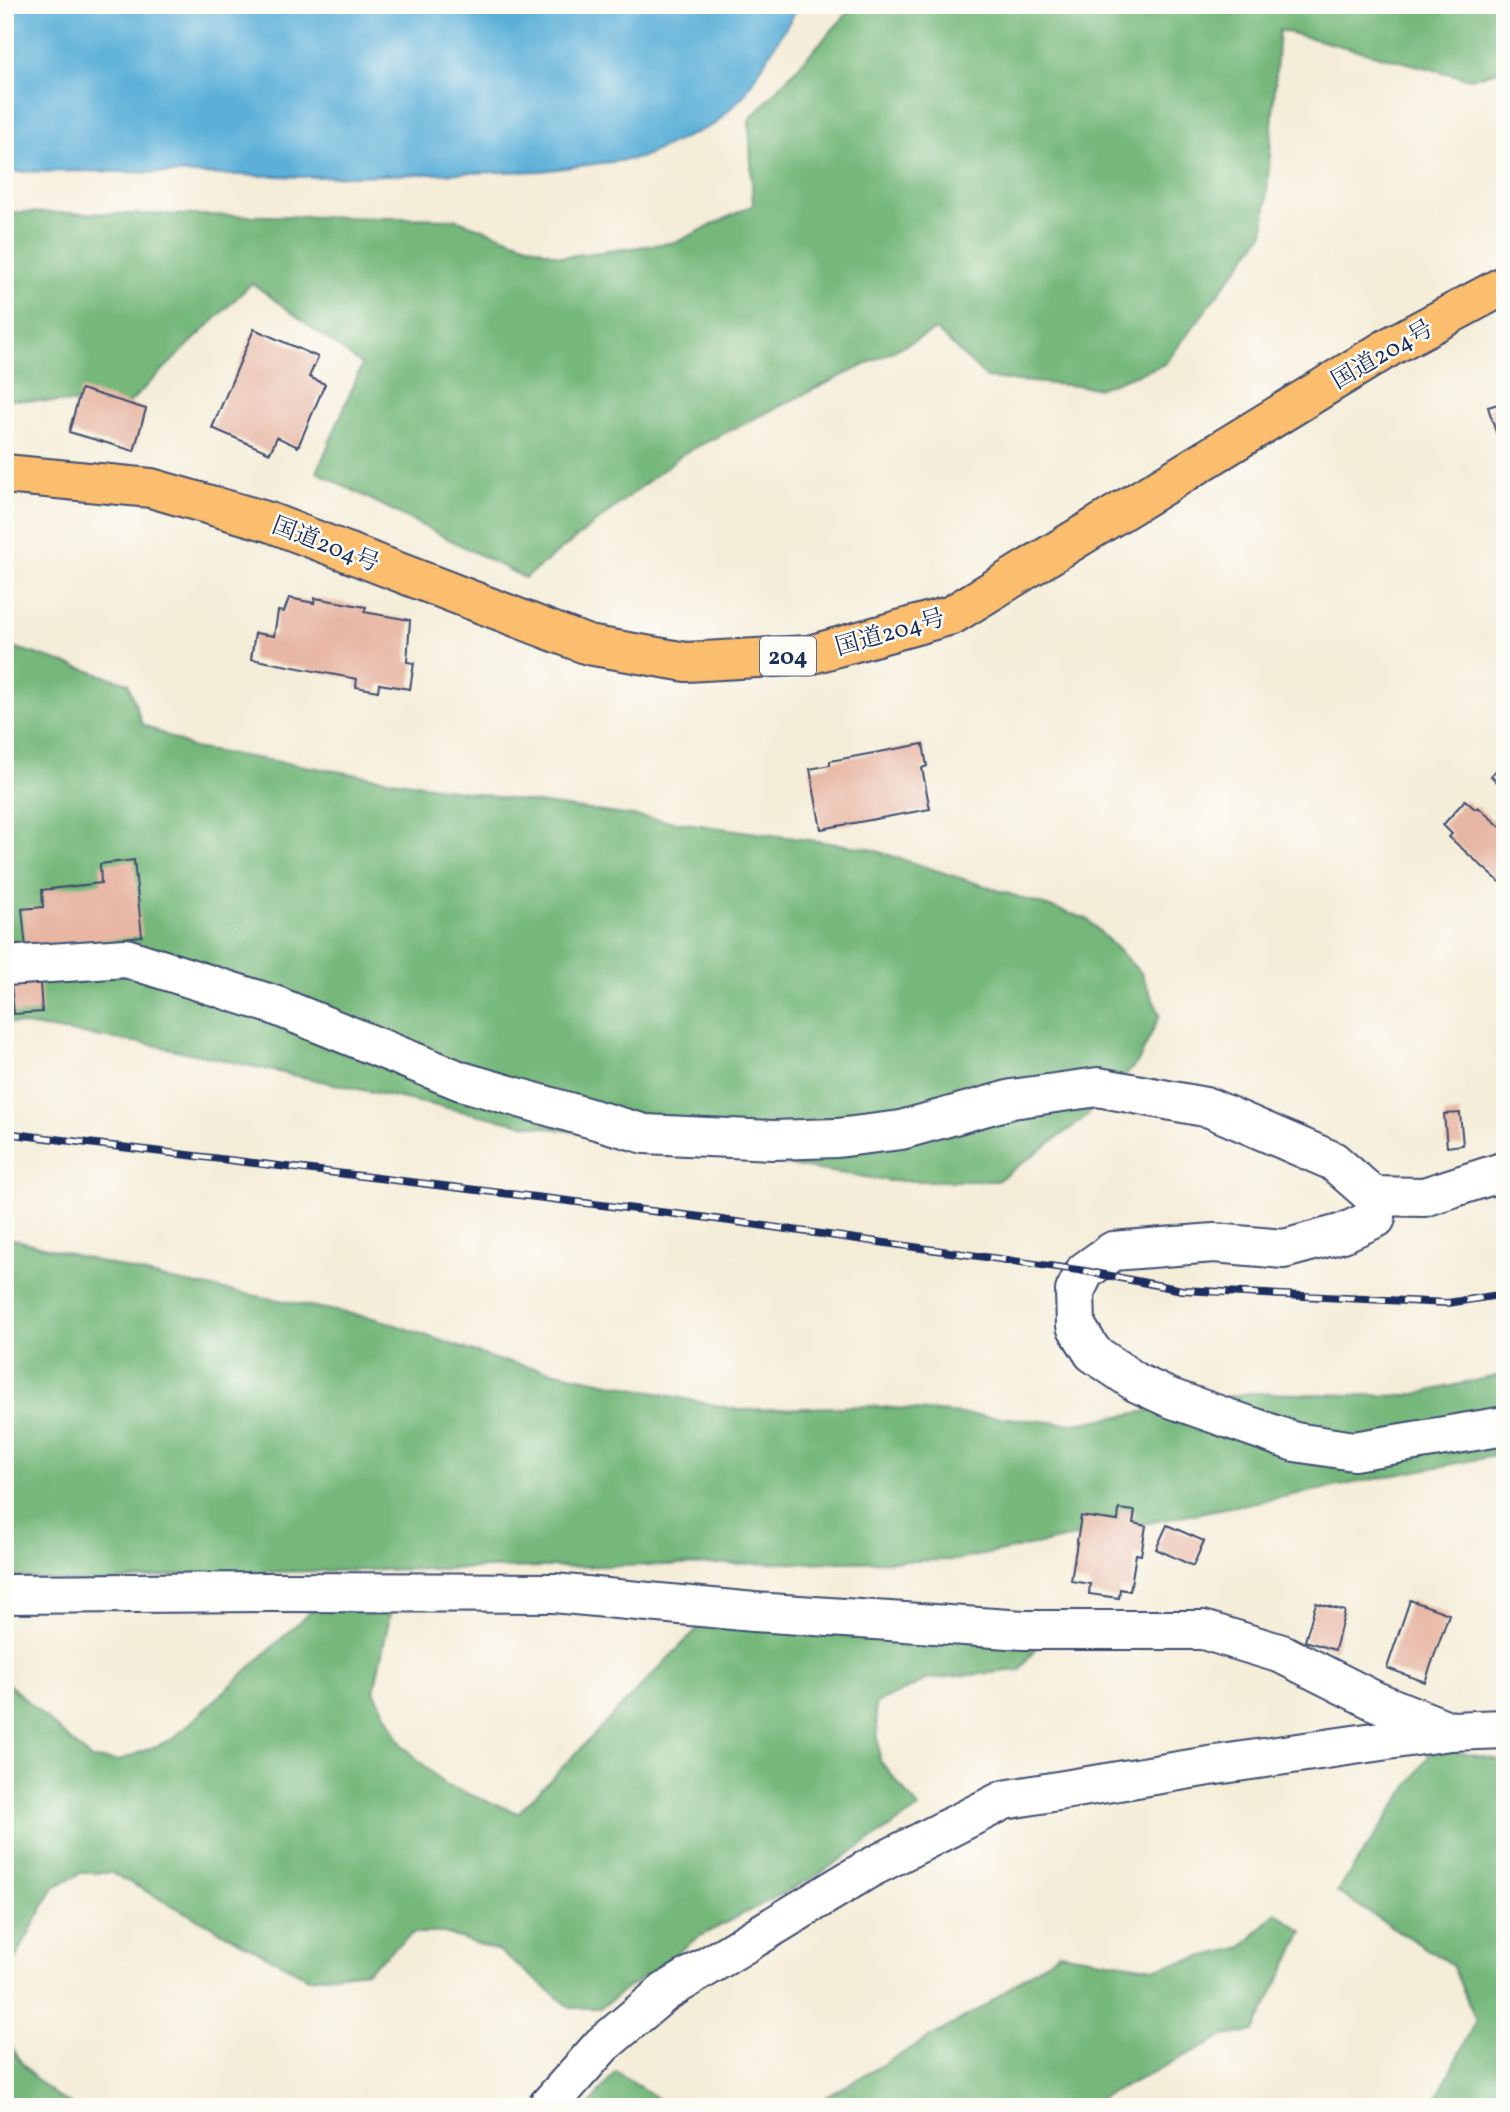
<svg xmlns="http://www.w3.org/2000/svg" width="1510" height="2112" viewBox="0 0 1510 2112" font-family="Vollkorn,'Noto Serif JP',serif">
	<rect width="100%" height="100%" fill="#fdfcf7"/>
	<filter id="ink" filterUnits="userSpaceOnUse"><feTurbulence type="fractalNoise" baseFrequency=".0143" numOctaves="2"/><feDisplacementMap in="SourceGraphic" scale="14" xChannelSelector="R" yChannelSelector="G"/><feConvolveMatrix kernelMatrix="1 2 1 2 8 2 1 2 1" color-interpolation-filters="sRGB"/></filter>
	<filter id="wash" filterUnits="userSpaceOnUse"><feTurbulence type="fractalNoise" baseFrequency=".00686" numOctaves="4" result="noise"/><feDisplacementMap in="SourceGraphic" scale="28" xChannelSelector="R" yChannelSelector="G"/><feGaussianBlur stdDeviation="1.57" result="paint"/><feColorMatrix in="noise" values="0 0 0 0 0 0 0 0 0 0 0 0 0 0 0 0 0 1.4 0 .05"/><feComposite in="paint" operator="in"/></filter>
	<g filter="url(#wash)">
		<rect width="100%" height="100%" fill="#f4edd8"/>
		<!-- forest -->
		<path fill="#74b87a" stroke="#48746c" stroke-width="2" d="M855 5H1505V69L1470 79 1279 30 1264 233 1165 364 1100 388 987 378 936 330 684 453 525 578 317 472 362 365 252 283 126 406 5 399V212L455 219 562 257 677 242 753 205 749 120Z
			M10 646 128 683 142 724 193 748 516 800 867 848 1087 919 1141 973 1160 1015 1138 1062 1082 1120 997 1181H890L517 1123 148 1044 5 1022V647Z
			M5 1237 162 1278 378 1319 498 1360 739 1410 870 1406 1075 1424 1250 1393 1407 1396 1505 1374V1454L956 1560 201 1573 91 1583 5 1576Z
			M349 1576 393 1601 374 1691 402 1745 445 1785 518 1813 728 1597 1053 1624 1020 1670 928 1679 875 1704 880 1761 919 1808 813 1878 700 1936 600 2008H571L499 1951 444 1933H413L367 1971 308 1978 112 1873H81L54 1887 9 1970 5 1998V1681L91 1759 119 1761 173 1739Z
			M1434 1748 1505 1761V2107H1432L1476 2020 1452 1965 1337 1892Z
			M1276 1912 1303 1932 1254 2031 1224 2036 1084 2107H809L983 2007 1058 1953 1155 1968 1243 1947Z
			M5 2036C19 2066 46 2092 75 2107H5Z
			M616 2071 670 2107H588Z"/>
		<!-- water -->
		<path fill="#5bb0d8" stroke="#3b709b" stroke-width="2" d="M5 5H802L794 14 744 95 715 124 640 158 542 171 313 177 81 171 5 172Z"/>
		<g id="blocks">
			<!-- building -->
			<path fill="#e7b7a4" d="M254 329 318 357 309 377 325 384 298 447 277 437 270 453 212 428Z
				M81 389 146 409 134 451 69 432Z
				M1505 402V444L1500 445 1488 407Z
				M289 598 314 603 315 598 366 607 364 612 410 620 407 662 414 663 410 689 379 684 378 691 356 687 357 679 251 659 255 633 274 636 278 611 284 612Z
				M923 744 927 766 922 768 930 809 821 829 810 769 830 765V761Z
				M1505 761V790L1491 776Z
				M1465 800 1475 809 1478 807 1505 831V880L1502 884 1449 837 1452 834 1443 825Z
				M134 860 142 936 26 949 22 909 43 907 42 890 101 883 100 864Z
				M40 983 42 1012 14 1014 11 985Z
				M1460 1113 1463 1145 1447 1147 1444 1114Z
				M1119 1509 1135 1511 1133 1523 1146 1526 1141 1555 1136 1554 1130 1591 1120 1589 1119 1598 1089 1594 1090 1584 1071 1581 1081 1516 1118 1521Z
				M1167 1525 1204 1541 1193 1566 1156 1549Z
				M1410 1600 1449 1614 1425 1682 1387 1668Z
				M1316 1603 1345 1611 1335 1650 1305 1641Z"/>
		</g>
	</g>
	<g filter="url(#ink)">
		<use href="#blocks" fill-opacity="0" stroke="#3c4c70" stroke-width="2"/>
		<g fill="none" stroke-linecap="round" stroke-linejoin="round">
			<!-- street casing -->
			<g stroke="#3c4c70" stroke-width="42">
				<path id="street" d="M5 966 126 958 274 1005 461 1081 645 1134 773 1140 837 1138 901 1130 1012 1099 1098 1087 1210 1108 1333 1161 1373 1196 1424 1197 1505 1171
					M1373 1196 1376 1218 1343 1233 1284 1249 1214 1243 1113 1251 1085 1271 1075 1291 1076 1326 1093 1353 1137 1383 1170 1398 1295 1442 1354 1451 1505 1426
					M5 1594 269 1592 554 1593 754 1612 1024 1630H1203L1282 1654 1375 1701 1450 1731
					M547 2107 602 2045 665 1992 868 1869 1004 1800 1209 1766 1450 1731 1505 1729"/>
			</g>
			<!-- highway casing -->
			<g stroke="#3c4c70" stroke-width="42">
				<path id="highway" d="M5 474 151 488 269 522 588 645 686 662 809 655 952 615 1391 346 1505 285"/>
			</g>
			<!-- street -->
			<use href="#street" stroke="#fff" stroke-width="38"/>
			<!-- highway -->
			<use href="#highway" stroke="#fbbd6e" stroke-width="38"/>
			<!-- rail casing -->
			<g stroke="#1b2f5e" stroke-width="8">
				<path id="rail" d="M5 1133 701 1217 1085 1271 1182 1290 1448 1303 1505 1294"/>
			</g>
			<!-- rail -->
			<use href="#rail" stroke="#fdfcf7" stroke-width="5" stroke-dasharray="16" stroke-linecap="butt"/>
		</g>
	</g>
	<g text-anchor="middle" stroke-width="5" stroke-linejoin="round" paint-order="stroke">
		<!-- shield labels -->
		<rect fill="#fdfcf7" stroke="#5f6c8c" stroke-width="2" x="760" y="636.5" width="56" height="39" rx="5"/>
		<g font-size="23" font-weight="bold" fill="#1b2f5e">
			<text x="788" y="664">204</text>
		</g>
		<!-- street labels -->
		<g font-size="24" fill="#1b2f5e" stroke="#fdfcf7">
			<text transform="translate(1382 354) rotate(-30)" y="8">国道204号</text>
			<text transform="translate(326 544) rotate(21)" y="8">国道204号</text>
			<text transform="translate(890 632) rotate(-16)" y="8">国道204号</text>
		</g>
	</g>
	<!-- margin -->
	<rect width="1510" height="2112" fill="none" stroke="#fdfcf7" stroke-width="28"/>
</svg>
